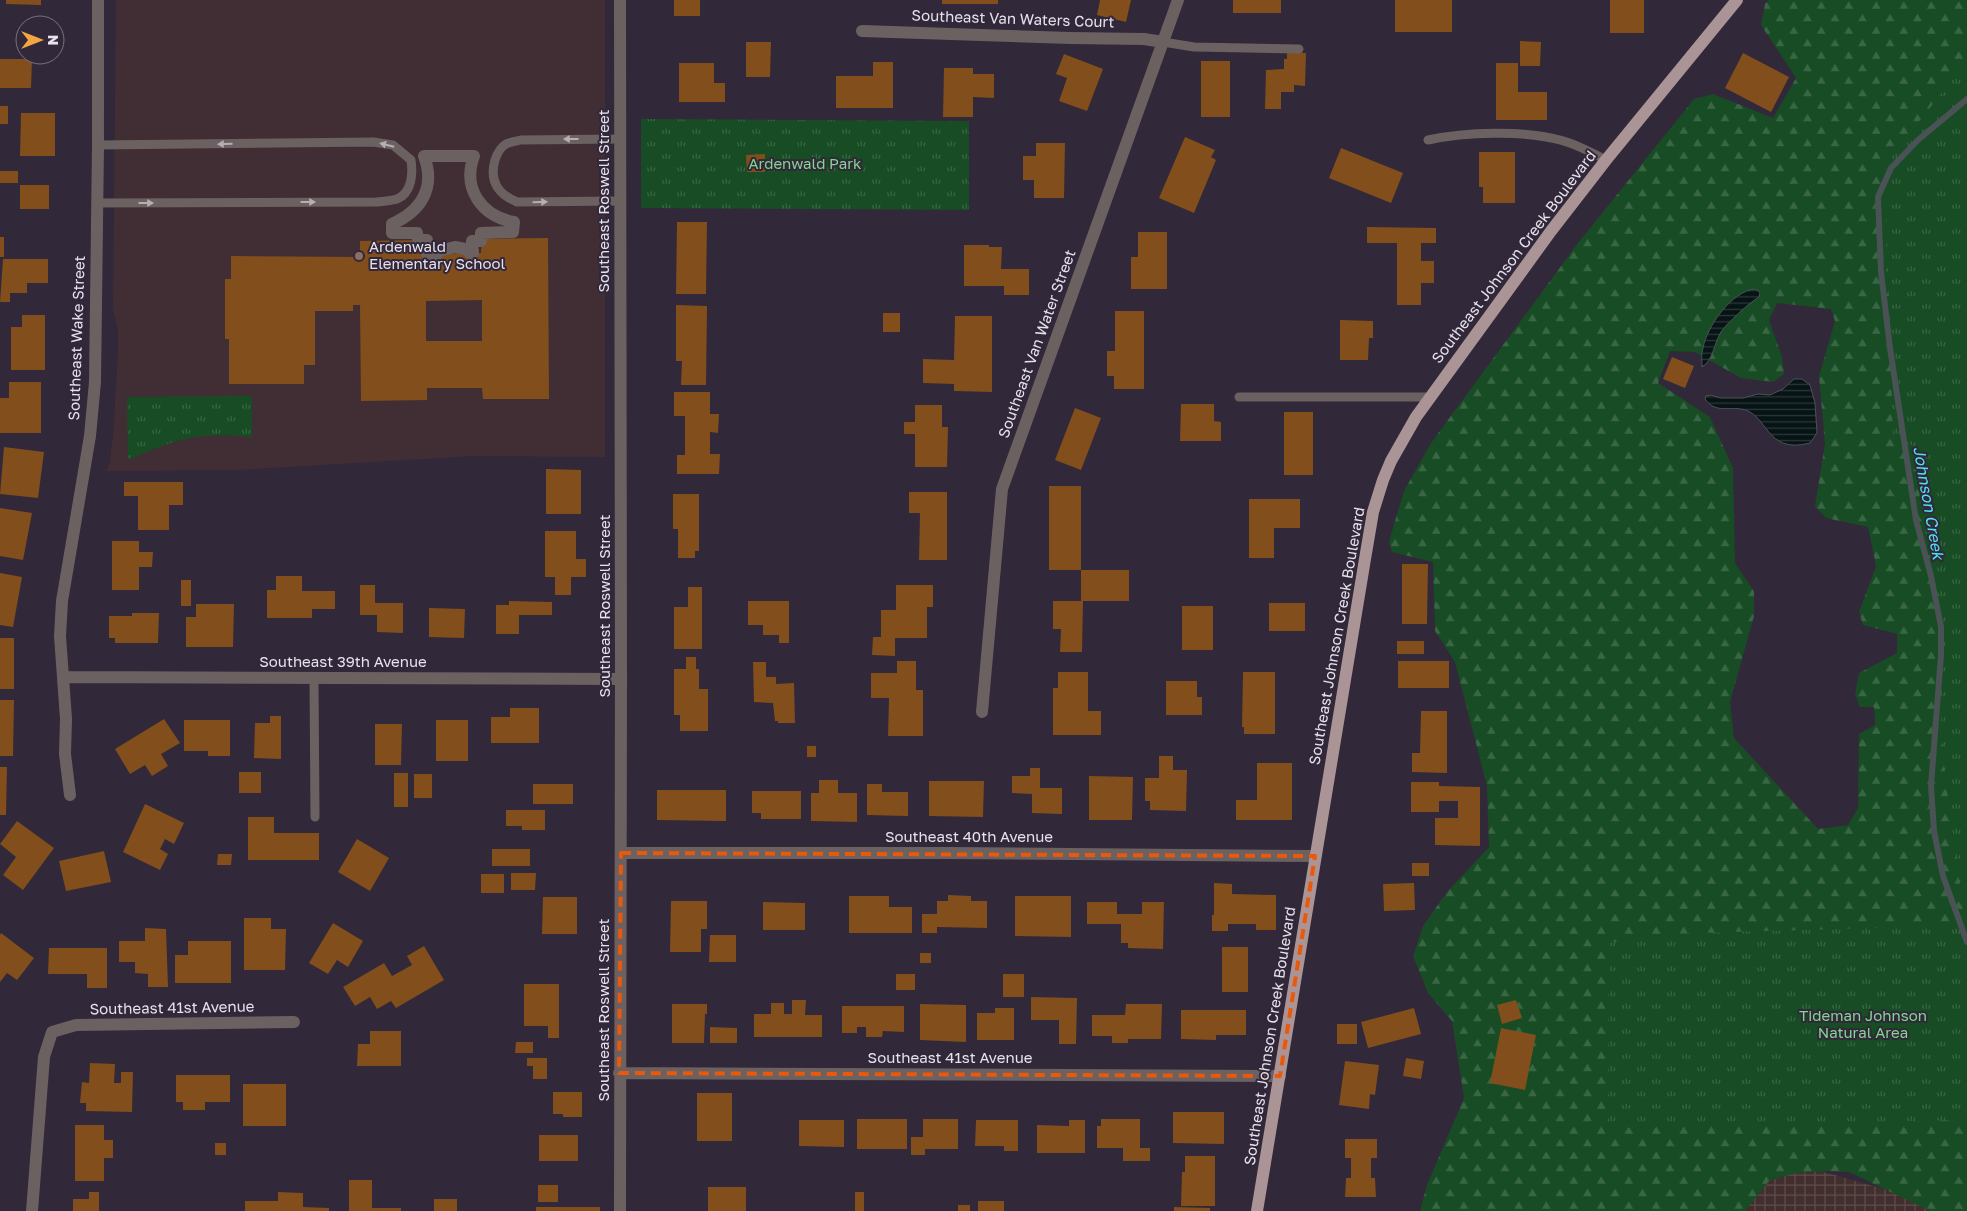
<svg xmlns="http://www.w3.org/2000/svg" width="1967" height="1211" viewBox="0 0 1967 1211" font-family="'Golos Text',sans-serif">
	<defs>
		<pattern id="industrial-grid" width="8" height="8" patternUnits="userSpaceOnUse" patternTransform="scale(1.25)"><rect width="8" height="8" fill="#422e2d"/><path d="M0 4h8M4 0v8" fill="none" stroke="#5d4c4c"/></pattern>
		<pattern id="forest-firs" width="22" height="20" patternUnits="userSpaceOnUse" patternTransform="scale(1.25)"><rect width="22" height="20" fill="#174c24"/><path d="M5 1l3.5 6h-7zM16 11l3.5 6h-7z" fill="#396644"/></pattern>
		<pattern id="park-tufts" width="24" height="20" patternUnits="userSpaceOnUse" patternTransform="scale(1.25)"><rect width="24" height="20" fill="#174c24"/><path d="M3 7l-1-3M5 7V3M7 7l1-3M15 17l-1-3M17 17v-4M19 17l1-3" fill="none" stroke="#396644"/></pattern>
		<pattern id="water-rules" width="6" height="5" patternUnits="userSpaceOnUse" patternTransform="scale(1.25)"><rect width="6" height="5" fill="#071416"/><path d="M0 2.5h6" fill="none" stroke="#2b3638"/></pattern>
	</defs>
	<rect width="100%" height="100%" fill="#312839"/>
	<!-- industrial -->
	<path fill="url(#industrial-grid)" d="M1765 1155 1960 1211H1743Z"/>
	<!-- education -->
	<path fill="#412e34" d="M116 0H605V457L474 456 238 470 106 471 110 462 114 424 118 349V330L113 309Z"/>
	<!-- forest -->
	<path fill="url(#forest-firs)" fill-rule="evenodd" d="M1769 0H1967V1211H1930L1849 1172 1828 1171 1796 1173 1769 1181 1745 1211H1420L1427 1185 1464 1098 1452 1021 1428 993 1413 956 1423 926 1447 892 1489 847 1487 786 1455 662 1435 631 1433 562 1392 552 1389 541 1404 491 1431 443 1578 243 1694 99 1713 94 1773 118 1796 78 1761 25 1765 4ZM1777 303 1831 309 1835 321 1819 376 1825 444 1815 506 1826 518 1868 527 1876 566 1859 612 1863 625 1897 634V653L1859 673 1855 694 1860 707H1874L1875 725 1859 734 1858 808 1848 825 1818 829 1734 738 1730 702 1754 616V591L1735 563 1733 468 1710 417 1658 383 1670 351 1695 352 1741 378 1773 382 1784 374 1782 357 1769 320Z"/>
	<!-- park -->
	<path fill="url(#park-tufts)" d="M1967 68V1120L1608 1128 1609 943 1668 934 1965 925 1944 768 1936 606 1912 445 1893 439 1885 165 1958 72Z
		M641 119 969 121V210L641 208Z
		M252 396V437C202 432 176 438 131 459L128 458 127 397Z"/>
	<!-- water -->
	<path fill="url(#water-rules)" stroke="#4a5256" d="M1755 289 1760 292 1759 297C1750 302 1726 324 1721 332 1714 343 1713 361 1702 367 1702 361 1701 354 1703 348 1707 326 1732 291 1755 289Z
		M1794 379H1802L1810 385 1815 403 1817 433 1810 443C1764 455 1769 413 1741 409 1727 407 1715 413 1705 399L1706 396 1711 395 1720 398H1743L1758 394 1770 395 1783 389Z"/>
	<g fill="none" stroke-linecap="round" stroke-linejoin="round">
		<!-- stream -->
		<path stroke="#4a5256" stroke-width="6" d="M1967 99 1918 140 1891 168 1878 197 1881 272 1890 348 1916 520 1931 576 1941 627V655L1931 786 1934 831 1943 876 1967 942"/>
	</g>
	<!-- building -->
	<path fill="#824e1c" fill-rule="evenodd" d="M6 0H41V5L6 4Z
		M674 0H700V16H674Z
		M942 0H998V4H942Z
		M1100 0H1131L1126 22 1097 15Z
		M1233 0H1281V13H1233Z
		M1395 0H1452V32H1395Z
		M1610 0H1644V33H1610Z
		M1520 41 1541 42 1540 66H1520Z
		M746 42H771L770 77H746Z
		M1287 52 1306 53 1305 86 1294 85V92H1281V109H1265L1266 70 1284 69V59H1287Z
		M1743 53 1789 77 1771 112 1725 88Z
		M1064 54 1103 69 1087 111 1059 101 1067 78 1056 74Z
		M0 59H32L31 88H0Z
		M1201 61H1230V117H1201Z
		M873 62H893V108H836V76H873Z
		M679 63H714V83H725V102H679Z
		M1496 63H1518V92H1547V120H1496Z
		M944 68H973V74H994V98L973 97V117H943Z
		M0 106H8V124H0Z
		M21 113H55V156H20Z
		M1185 137 1215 150 1211 157 1216 160 1194 213 1159 198Z
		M1036 143H1065L1064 198H1034V180H1023V156H1036Z
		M1341 148 1403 173 1391 203 1329 178Z
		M1479 152H1515V203H1483V187H1479Z
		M765 154V172H747L746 155Z
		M0 171H18V183H0Z
		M20 185H49V209H20Z
		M677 222H707L706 294H676Z
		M1367 227 1436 228V243H1421V261H1434V283H1421V305H1397V243H1367Z
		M1138 232H1167V289H1131V257H1138Z
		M0 237H4V257H0Z
		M548 238 549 399H483L482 388H427V400L361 401 360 305H353V311H315V365H304V384H229V339H225V279H231V256L360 257V241L427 240V254L481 253 482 239ZM482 300V341H426V301Z
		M964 245H989V247H1002L1001 269H1029V295H1004V286H964Z
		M3 259H48V283H27V293H10V302H0Z
		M676 305 707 306 706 385H681L682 361H676Z
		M1115 311H1144V389H1114V376H1107V351H1115Z
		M883 313H900V332H883Z
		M22 315H45V370H11V327H22Z
		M955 316H992V392L954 391V384L923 383V359L954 360Z
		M1340 320 1373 321V338H1369L1368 360H1340Z
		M1672 357 1694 366 1685 388 1663 379Z
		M9 382H41V433H0V398H9Z
		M674 392H710V414H719L718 433 710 432V454H720L719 474H677V455H685V416H674Z
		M1181 404H1214V421L1221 422V441H1180Z
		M915 405H942V427H948L947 467H915V434H904V422H915Z
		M1075 408 1101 418 1081 470 1055 460Z
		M1284 412H1313V475H1284Z
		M4 447 44 452 38 498 0 494Z
		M546 469 581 470V514H546Z
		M124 482H183V505H169V530H138V496H124Z
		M1049 486H1081V570H1129V601H1081V570H1049Z
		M909 492H947V560H919L920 513H909Z
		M673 494H699V551H695V558H678V529H673Z
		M1249 499H1300V528H1274V558H1249Z
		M0 508 32 513 23 560 0 556Z
		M545 531H576V559H586V577H571V595H555V577H545Z
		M112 541H139V552H153L152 567H139V590H112Z
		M1402 564H1428L1427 624H1402Z
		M0 573 22 577 13 627 0 625Z
		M276 576H302V591H335V609H312V618H267V590H276Z
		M181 580H191V606H181Z
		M360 585H375V603H403V633L377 632V615H360Z
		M896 585H933V607H927V638H895V656L872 655 873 637H881V610H896Z
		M688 587H702V649H674V607H688Z
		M509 601 552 602V615H519V634H496V605H509Z
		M748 601H789V643H779V635H763V625H748Z
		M1053 601H1083L1082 652H1060L1061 629H1053Z
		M1269 603H1305V631H1269Z
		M196 604H234L233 647H186V617H196Z
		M1182 606H1213V650H1182Z
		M429 608 465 609 464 638 429 637Z
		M132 613H159L158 643H115V638H109V616H132Z
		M0 638H14V689H0Z
		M1397 641H1424V654H1397Z
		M686 657H696V669H699V689H708V731H680V715H674V669H686Z
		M897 661H916V690H923V736H888L889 698H871V673H897Z
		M1398 661H1449V688H1398Z
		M753 662H766V677H776V684L794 683 795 723H778V721H775L773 703 754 702Z
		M1058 672H1088V711H1101V735H1053V688H1058Z
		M1243 672H1275V734H1244V727H1242Z
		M1166 681H1197V697H1202V715H1166Z
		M0 700H14L13 756H0Z
		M510 708H539V743H491V717H510Z
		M1421 711H1447V773L1412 772V753H1420Z
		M270 716H281V759L254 758 255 723H270Z
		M164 719 180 743 161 754 168 766 152 776 145 765 130 774 115 749Z
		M184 720H230V756H208V751H184Z
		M436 720H468V761H436Z
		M375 724H402L401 765H375Z
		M807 746H816V757H807Z
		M1159 756H1173V770H1187L1186 811 1150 810V801H1145V778H1159Z
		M1257 763H1292V820H1236V800H1257Z
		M0 767H7L6 815H0Z
		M1030 768H1040V788H1062V814L1032 813V794L1012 793V776H1030Z
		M239 772H261V793H239Z
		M394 773H408V807H394Z
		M414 774H432V798H414Z
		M1089 776 1133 777 1132 820H1089Z
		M819 780H838V793H857V822L811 821V793H819Z
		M929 781H984L983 817 929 816Z
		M1411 782H1439V786L1480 787V846L1435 845V818H1458V801H1439V812H1411Z
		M533 784H573V804H533Z
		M867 784H882V792H908V816L867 815Z
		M657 790H726V821L657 820Z
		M752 791H801V819H761V813H752Z
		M145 804 184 823 174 844 165 839 160 849 168 854 160 870 123 852Z
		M506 810H545V830H522V826H506Z
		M248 817H274V833H319V860H248Z
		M17 821 54 848 23 890 3 875 16 857 0 844Z
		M357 839 389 858 370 891 338 872Z
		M492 849H530V866H492Z
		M104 851 111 882 66 891 59 861Z
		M218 854H232L231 865H217Z
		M1412 863H1429V876H1412Z
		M511 873H536L535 890H511Z
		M481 874H504V893H481Z
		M1214 883 1232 884V894L1276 895V930H1256V924H1228V931H1212V915H1214Z
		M1414 883 1415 910 1384 911 1383 884Z
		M948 895 971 896V901H987V928L937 927V933H922V914H937V901H948Z
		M849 896H889V907H912V933H849Z
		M1015 896H1071V937L1015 936Z
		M543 897H577V934H542Z
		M671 901H707V929H701V952H670Z
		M763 902 805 903V930H763Z
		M1087 902H1117V914H1142V902H1164L1163 949 1128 948V943H1121V924H1087Z
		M244 918H271V929H286L285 970H244Z
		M333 923 363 941 348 967 337 960 328 974 309 963Z
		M145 928 166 929 168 987H148V974L135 973V962H119V941H145Z
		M1 933 34 958 17 980 7 973 0 982V935Z
		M710 935H736V962H709Z
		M188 941H231V983H175V955H188Z
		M424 946 444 980 396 1008 391 1001 377 1009 370 997 355 1006 343 987 384 963 392 976 412 965 407 956Z
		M1222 947H1248V992H1222Z
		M49 948H107V988H87V974H48Z
		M920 953H931V963H920Z
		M896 974H915V990H896Z
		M1003 974H1024V997H1003Z
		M524 984H559V1038H548V1026H524Z
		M1031 997 1077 998 1076 1044H1059V1020H1031Z
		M792 1000H806L805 1015H822V1037H754V1014H771V1003H784V1014H792Z
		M1516 1000 1522 1018 1502 1024 1497 1005Z
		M672 1004H707V1014H705L704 1043H672Z
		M920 1004 966 1005V1042L920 1040Z
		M1126 1004H1162L1161 1039H1128V1043H1112V1036H1092V1015H1125Z
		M842 1006H904V1032L883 1031 882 1037H866V1027H857V1033H842Z
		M995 1008H1014V1040H977V1013H995Z
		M1414 1008 1421 1034 1368 1048 1361 1022Z
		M1181 1010H1246V1035H1216V1040L1181 1039Z
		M1337 1024H1357V1044H1337Z
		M710 1027 737 1028V1043H710Z
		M1501 1028 1536 1035 1525 1090 1490 1083Z
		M370 1031H401V1066H357L358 1044H370Z
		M516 1042H533V1053H515Z
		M527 1058H547V1079H533V1066H527Z
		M1406 1058 1424 1061 1421 1079 1403 1076Z
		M1345 1061 1379 1065 1375 1095 1370 1094 1369 1109 1339 1105Z
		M90 1063 115 1064 114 1083H121V1072H133L132 1112 86 1111V1103H80L82 1082 89 1083Z
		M176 1075H230V1102H205V1110H183V1102H176Z
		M243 1084H286V1126H243Z
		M553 1092H582V1117H563V1114H553Z
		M697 1093H732V1141H697Z
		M1173 1112H1224V1144L1173 1143Z
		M857 1119H907V1149H857Z
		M923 1119H958V1149H925V1155H911V1137H923Z
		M1101 1119H1140V1148H1150V1161H1123V1148H1097V1126H1101Z
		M799 1120H844V1147L799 1146Z
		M976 1120H1018V1151H1004V1146H975Z
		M1069 1120H1085V1153H1037V1125L1069 1126Z
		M75 1125H104V1140H113V1158H104V1181H75Z
		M539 1135H578V1161H539Z
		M1345 1139H1377V1158H1371V1178H1375L1376 1197H1345L1346 1178H1351V1158H1345Z
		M215 1143H226V1155H215Z
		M1185 1156H1215V1206H1181L1182 1172H1185Z
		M349 1180H372V1208H401V1211H349Z
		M538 1185H558V1202H538Z
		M708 1187H746V1211H708Z
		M89 1192H99V1211H73V1199H89Z
		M278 1192 303 1193V1207L329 1208V1211H245V1201H278Z
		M855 1192H864V1211H855Z
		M434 1199H457V1211H434Z
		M978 1201H1004V1211H978Z
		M958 1205H970V1211H958Z
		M536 1207H600V1211H536Z
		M1174 1207 1210 1208V1211H1174Z"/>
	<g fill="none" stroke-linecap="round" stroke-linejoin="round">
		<!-- lane -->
		<path stroke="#6c6161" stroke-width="9" d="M1163 42 1194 47 1299 49
			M620 139 521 140C517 141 510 142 506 144 501 147 497 154 495 160 489 181 498 194 517 202L620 201
			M1428 140C1465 132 1523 130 1560 140 1576 144 1591 152 1606 160
			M97 203 377 202C383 201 391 201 397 199 412 193 413 174 411 160L393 145 373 142 98 145
			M1239 397H1431
			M314 678 315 817"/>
		<!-- street -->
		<path stroke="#6c6161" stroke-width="12" d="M620 0 621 679 620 1211
			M862 31 1070 38 1144 39 1163 42
			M424 156H474C462 188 481 216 514 222L513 232 481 233V241H472L473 253H470V250L455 247 438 251 437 254H427V240H418L417 233H392V224C421 211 436 188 424 156Z
			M64 677 621 679
			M982 712 1002 489 1178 0
			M70 795 65 754 66 719 60 636 62 601 90 436 95 382 98 145V0
			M621 853H947L1315 856
			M619 1073 1280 1076
			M32 1211 44 1057 52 1032 76 1025 294 1022"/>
		<!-- primary -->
		<path stroke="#ab9495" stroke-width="12" d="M1257 1211 1365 559 1373 512 1383 480 1391 461 1416 417 1551 231 1606 160 1737 0"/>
	</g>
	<!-- one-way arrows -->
	<defs><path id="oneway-solid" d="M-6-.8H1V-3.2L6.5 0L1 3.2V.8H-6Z" transform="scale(1.25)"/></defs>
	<g fill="#b6aeb5">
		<use href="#oneway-solid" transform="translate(571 139) rotate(180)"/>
		<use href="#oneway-solid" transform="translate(225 144) rotate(179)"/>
		<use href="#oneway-solid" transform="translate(387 145) rotate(-166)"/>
		<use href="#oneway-solid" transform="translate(308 202)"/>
		<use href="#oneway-solid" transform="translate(540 202) rotate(-1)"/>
		<use href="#oneway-solid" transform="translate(146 203)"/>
	</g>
	<!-- marked area -->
	<path fill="none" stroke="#e8590c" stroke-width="4" stroke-dasharray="10 6" stroke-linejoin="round" d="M621 853 1315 856 1280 1076 619 1073Z"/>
	<!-- markers -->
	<circle fill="#8d6e63" stroke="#312839" stroke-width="2" cx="359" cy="256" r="5"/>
	<g text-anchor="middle" stroke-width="4" stroke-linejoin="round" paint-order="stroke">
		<!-- street labels -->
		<g font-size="15" fill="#e7e1ed" stroke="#312839">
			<text transform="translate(1013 19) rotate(2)" y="5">Southeast Van Waters Court</text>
			<text transform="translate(604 201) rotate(-90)" y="5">Southeast Roswell Street</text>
			<text transform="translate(1514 257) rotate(-53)" y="5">Southeast Johnson Creek Boulevard</text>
			<text transform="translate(77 338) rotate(-88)" y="5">Southeast Wake Street</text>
			<text transform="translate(1037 344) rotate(-70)" y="5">Southeast Van Water Street</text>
			<text transform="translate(605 606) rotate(-90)" y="5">Southeast Roswell Street</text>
			<text transform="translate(1337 636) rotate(-80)" y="5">Southeast Johnson Creek Boulevard</text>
			<text x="343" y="667">Southeast 39th Avenue</text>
			<text x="969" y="842">Southeast 40th Avenue</text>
			<text transform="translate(172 1008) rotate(-1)" y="5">Southeast 41st Avenue</text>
			<text transform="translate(604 1010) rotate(-90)" y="5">Southeast Roswell Street</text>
			<text transform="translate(1270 1036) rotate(-81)" y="5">Southeast Johnson Creek Boulevard</text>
			<text x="950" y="1063">Southeast 41st Avenue</text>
		</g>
		<!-- park labels -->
		<g font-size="15" fill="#83d491" stroke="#312839">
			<text x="805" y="169">Ardenwald Park</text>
			<text x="1863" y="1021">Tideman Johnson<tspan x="1863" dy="17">Natural Area</tspan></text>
		</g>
		<!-- poi labels -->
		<g font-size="15" fill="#e7e1ed" stroke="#312839" text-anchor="start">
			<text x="369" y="252">Ardenwald<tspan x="369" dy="17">Elementary School</tspan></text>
		</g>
		<!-- water labels -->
		<g font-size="16" font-style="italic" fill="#4fe0f6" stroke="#312839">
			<text transform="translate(1929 503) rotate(80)" y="6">Johnson Creek</text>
		</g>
	</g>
	<!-- north arrow -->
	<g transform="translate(40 40) rotate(90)"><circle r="24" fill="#312839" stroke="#7a7281"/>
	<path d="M0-4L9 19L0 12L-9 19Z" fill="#f2a541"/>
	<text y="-8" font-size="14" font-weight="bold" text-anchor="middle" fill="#e7e1ed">N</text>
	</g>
</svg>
